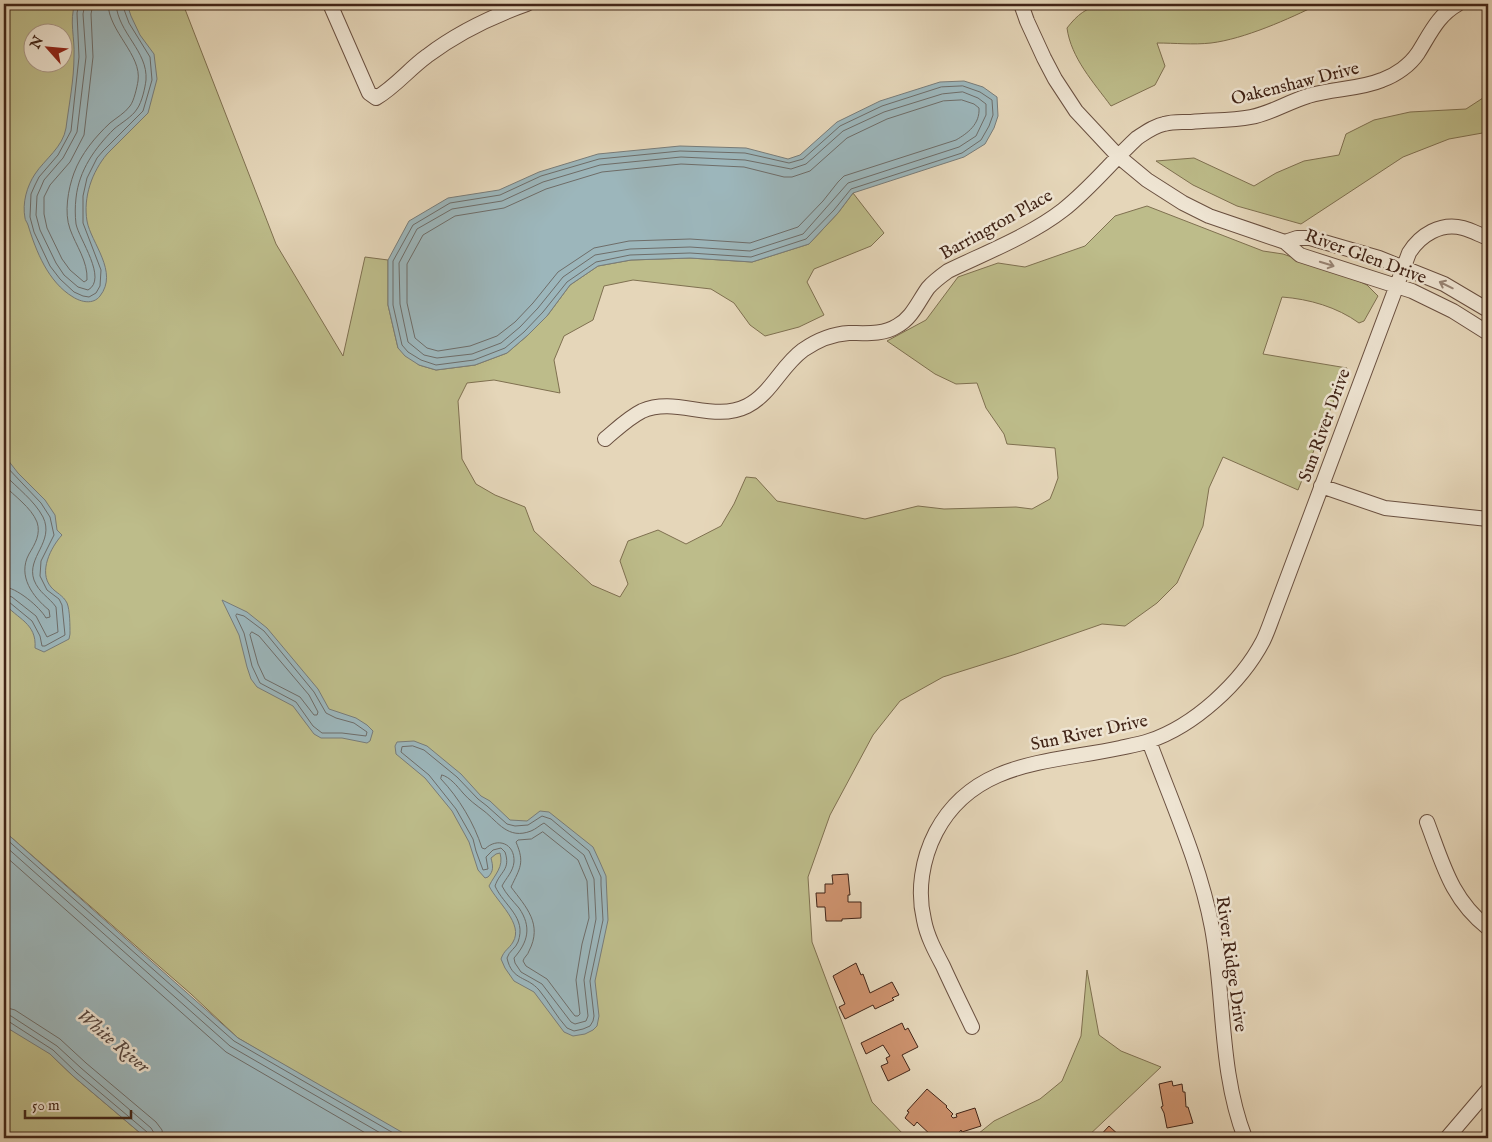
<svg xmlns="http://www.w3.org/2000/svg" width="1492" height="1142" viewBox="0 0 1492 1142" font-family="'IM FELL English',serif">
	<rect width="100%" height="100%" fill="#e5d6b9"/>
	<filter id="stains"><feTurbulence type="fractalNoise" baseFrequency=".004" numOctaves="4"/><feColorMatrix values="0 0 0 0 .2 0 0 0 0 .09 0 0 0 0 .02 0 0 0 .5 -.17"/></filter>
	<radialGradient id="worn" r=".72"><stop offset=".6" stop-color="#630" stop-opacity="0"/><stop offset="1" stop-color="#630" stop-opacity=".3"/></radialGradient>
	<!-- green -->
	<path fill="#bdbc8a" stroke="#7f7050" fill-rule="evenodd" d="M4 4H183L276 244 343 356 365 257 388 260V305L398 348 419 365 436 370 475 365 507 353 528 335 547 316 570 285 598 266 631 260 690 258 752 262 809 244 838 213 853 193 884 233 871 246 814 269 807 282 824 315 799 327 765 336 750 325 734 303 711 289 633 280 604 286 593 320 564 336 554 360 560 393 494 380 467 383 458 401 462 459 476 484 495 495 525 507 534 531 592 585 620 597 628 584 620 561 628 541 658 530 686 544 721 526 734 504 746 477 756 478 777 501 865 519 918 506 944 509 1016 507 1032 509 1050 499 1054 489 1058 478 1055 448 1007 444 1004 434 986 408 977 383 956 384 935 374 887 341 926 320 958 277 998 263 1025 267 1085 246 1115 216 1147 206 1263 251 1283 254 1350 277 1367 285 1378 296 1364 321 1359 323C1337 307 1309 299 1282 297L1263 354 1347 368 1298 490 1223 457 1209 488 1203 526 1177 583 1157 603 1125 626 1102 624 1016 654 943 677 900 701 873 735 830 815 808 877 812 942 872 1102 907 1138H406L238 1038 191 994 4 831ZM32 32H62V62H32Z
		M1102 4H1319C1289 19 1244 39 1211 43 1193 45 1175 43 1157 43L1165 66 1155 85 1111 106C1094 83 1071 58 1067 28 1078 14 1085 9 1102 4Z
		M1486 96H1488V132L1449 139 1403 157 1301 224 1237 206 1193 185 1156 161 1194 158 1254 186 1276 173 1304 161 1339 155 1346 134 1374 120 1410 112 1466 109Z
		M1087 970 1099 1035 1121 1051 1161 1067 1086 1138H973L994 1121 1040 1099 1062 1081 1081 1036Z
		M4 1010 73 1076 146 1138H4Z"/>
	<!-- water -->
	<path fill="#9cb6bb" stroke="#787c79" d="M75 4H127L131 16 140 35 154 54 157 79 148 113 107 154C92 172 83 197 87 221 91 243 119 272 100 296 93 305 81 302 73 297 48 282 36 251 28 225 27 222 25 220 25 218 22 203 27 186 35 174 45 159 63 147 66 128 69 104 74 80 74 56 75 39 69 20 75 4Z
		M964 81 983 87 997 97 998 116 994 128 985 144 964 157 853 193 838 213 809 244 752 262 690 258 631 260 598 266 570 285 547 316 528 335 507 353 475 365 436 370 419 365 405 356 398 348 388 305V260L409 221 448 198 499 190 539 172 598 154 680 146 746 148 788 159 800 155 837 122 880 101 940 82Z
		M4 455 18 473 45 500 55 515 57 530 62 535C51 547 38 572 51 587 56 593 63 595 67 603 70 610 70 626 70 634L69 639 44 652 35 648C37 623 17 619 4 603Z
		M222 600 247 612 267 628 318 689 329 709 356 718 367 725 373 731 370 741 367 743 342 738H321L314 734 293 706 257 687 251 679 247 667 239 635Z
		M414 741 427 746 461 774 481 796 490 801 510 820 527 821 540 811 549 812 593 847 599 860 606 876 608 920 595 981 599 1016 597 1026 593 1030 585 1034 573 1036 564 1032 534 992 514 981 505 968 501 959C504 950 509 949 513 942 524 924 497 902 489 886 495 874 504 867 500 853L496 854 491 858C493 866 494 871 488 877L485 878 478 870 469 842 452 811 425 778 396 754 395 746 397 742Z
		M4 831 238 1038 412 1138H146L73 1076 50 1054 9 1029 4 1024Z"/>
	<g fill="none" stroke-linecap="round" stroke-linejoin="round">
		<!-- shore -->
		<path stroke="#6e6d69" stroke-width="1" d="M79 4 77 13 79 57 71 131 58 155 39 177 35 185 31 194 30 217 34 232 50 266 60 279 74 292 83 296 89 297 96 293 100 286 101 270 83 223V196L87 178 97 158 103 151 143 111 152 80 150 57 129 23 122 4
			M85 4 83 14 86 57 77 132 63 158 44 180 41 187 37 196 36 215 40 230 56 263 64 275 78 287 88 290C108 279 79 239 76 224 75 216 75 206 76 198 79 170 95 148 114 129 121 123 132 117 137 109 142 102 145 88 146 80 148 51 118 33 116 4
			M93 4 91 14 93 57 84 135 70 162 50 185 44 197V214L47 228 62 259 70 270 84 282 87 280C88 261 76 246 70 229 64 213 68 189 74 173 81 154 95 137 110 123 116 118 125 113 130 106 134 101 137 87 138 81 142 55 109 32 108 4
			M963 86 980 92 992 100 993 115 989 126 981 140 962 153 851 189 834 210 806 239 751 257 690 253 630 255 596 262 567 282 543 312 524 332 505 348 474 360 436 365 421 360 408 352 402 345 393 305V261L413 225 450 203 500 195 541 176 599 159 680 151 745 153 789 163 803 159 840 126 882 106 941 87Z
			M963 92 978 98 986 104V115L976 136 959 147 848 183 803 234 750 251 690 247 630 249 595 255 563 277 538 308 520 327 501 343 472 354 437 358 424 355 408 342 400 304 399 263 417 229 452 209 502 201 543 182 600 165 681 157 745 160 791 169 806 164 843 131 884 112 942 94Z
			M962 100 974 104 979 108C980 124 968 133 956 140L844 176 838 182 823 201 798 227 750 243 690 239 629 241 594 248 558 272 533 303 515 322 497 336 470 346 438 351 427 348 415 338 407 303V264L423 235 455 216 504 208 546 189 602 172 681 164 744 167 784 177H792L810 171 847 138 887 119 943 101Z
			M4 464 41 503 50 517 54 535 41 561 40 576 47 590 59 599 62 605 65 635 45 646H42L40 636 32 621 9 602 4 601
			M4 474C17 488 34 500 43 517 55 542 26 557 34 580 39 593 49 597 56 607L58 632 47 637 36 616 12 597 4 594
			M4 485C14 496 31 507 37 522 41 534 35 544 29 554 17 576 33 597 49 610L50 617 46 618C40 607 16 587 4 587
			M237 614 244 616 264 631 314 692 326 713 336 718 354 723 367 732 366 736 342 733H322L313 726 296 702 260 683 252 666 244 633 236 616Z
			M252 632 259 636 309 695 318 712 317 715H314L300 697 265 679 258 664 250 635Z
			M413 746 424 750 457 777 478 799 487 806 507 824 515 826 528 825 542 816 551 819 589 851 601 877V885L603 920 590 981 594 1016 593 1021 590 1026 583 1029 574 1031 567 1028C556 1016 549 1002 539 990 527 976 512 981 507 958 509 951 516 948 518 942 527 917 504 906 495 886 500 871 511 870 505 852L501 848 493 850 486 857 488 869 483 870 476 851 473 839 456 809 429 775 401 752 402 747Z
			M442 775C450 777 457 786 463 793 469 800 476 805 484 811 498 822 508 840 531 831 536 829 540 825 544 823L584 855 594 879 596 919 584 980 588 1016 586 1021 575 1024 571 1022 542 984 521 972 515 963 514 958C528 942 532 927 519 908 513 901 506 894 502 886 506 878 513 872 514 862 515 843 497 837 485 849L482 848C474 823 459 798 441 779Z
			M543 832 578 860 587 881 589 918 582 944 576 980 580 1014 578 1016H575L571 1011 547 979 526 966 523 961C524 957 528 955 529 951 543 924 526 907 511 887 520 868 525 863 516 842L518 840 531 839Z
			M4 837 234 1041 402 1138
			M4 845 230 1046 389 1138
			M4 855 226 1052 374 1138
			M4 1007 15 1010 60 1039 86 1063 156 1122 162 1130 163 1138
			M4 1014 11 1016 57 1046 81 1068 151 1128 154 1133 155 1138
			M4 1021H8L53 1050 77 1073 147 1132 149 1138"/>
	</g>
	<!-- building -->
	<path fill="#cd926e" stroke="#412417" d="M848 874 850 895H848V902H861V918L842 919V921H826L825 907H817L816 893H825V884H833L832 875Z
		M856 963 861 975 863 974 870 993 892 982 899 995 892 998 894 1000 875 1009 873 1005 845 1019 839 1007 845 1004 833 976Z
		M902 1023 905 1030 908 1028 918 1047 902 1055 910 1070 888 1081 881 1066 888 1063 886 1058 890 1056 883 1045 866 1054 861 1043Z
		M1172 1081 1173 1086 1182 1084 1183 1092H1185L1186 1107H1188L1193 1123 1167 1128 1164 1113 1161 1107 1163 1106 1159 1084Z
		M927 1089 947 1106 946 1107 953 1114 951 1116 953 1118 957 1117 956 1114 975 1108 981 1126 962 1132 961 1130 955 1138H940L935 1134 933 1137 917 1122 914 1126 905 1118 909 1112 907 1111Z
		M1109 1126 1122 1138H1098Z"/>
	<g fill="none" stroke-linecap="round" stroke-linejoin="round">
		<!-- minor casing -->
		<g stroke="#6a5040" stroke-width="16">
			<path id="minor" d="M330 4 369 93 376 98C395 87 409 69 427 56 456 34 493 16 527 4
				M1021 4 1027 21 1044 58 1055 79 1076 111 1118 156 1147 180 1183 203 1209 216 1285 242 1300 255 1412 291 1453 311 1488 333
				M1285 242 1297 238H1310L1379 258 1444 284 1488 310
				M605 439C617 429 628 418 642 411 676 396 713 423 747 406 771 394 781 366 803 350 816 341 832 334 849 333 865 333 883 335 897 326 912 318 918 302 928 288 934 281 941 276 948 271 985 253 1031 235 1063 210 1091 188 1112 161 1137 138 1146 132 1154 126 1164 124 1173 121 1182 122 1191 122 1211 120 1231 121 1251 117 1272 113 1288 102 1308 96 1332 88 1358 90 1382 80 1396 75 1410 65 1418 53 1430 34 1438 15 1458 4
				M1321 486 1385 508 1488 519
				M1149 741C1172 803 1200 864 1212 928 1225 998 1219 1071 1245 1138
				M1427 822C1443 864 1451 899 1488 928
				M972 1027C962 1006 952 986 943 966 935 951 927 936 924 920 917 891 922 859 936 832 974 760 1050 763 1120 748 1129 746 1140 744 1149 741 1194 726 1241 683 1263 641 1267 633 1270 624 1273 616L1409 253C1420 235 1441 222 1463 228 1471 230 1480 235 1488 238
				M1447 1138 1488 1090"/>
		</g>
		<!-- minor -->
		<use href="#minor" stroke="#eee4d2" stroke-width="14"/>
	</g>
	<!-- one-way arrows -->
	<defs><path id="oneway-shaft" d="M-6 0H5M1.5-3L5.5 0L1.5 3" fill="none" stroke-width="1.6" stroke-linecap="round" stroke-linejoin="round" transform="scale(1.25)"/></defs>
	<g stroke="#988474">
		<use href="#oneway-shaft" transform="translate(1327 264) rotate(17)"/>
		<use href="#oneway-shaft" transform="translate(1446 285) rotate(-154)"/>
	</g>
	<g text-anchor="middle" stroke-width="5" stroke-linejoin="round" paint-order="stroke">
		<!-- street labels -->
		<g font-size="18" fill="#412417" stroke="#eee4d2">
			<text transform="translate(1295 83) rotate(-14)" y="6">Oakenshaw Drive</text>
			<text transform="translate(996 224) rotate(-29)" y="6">Barrington Place</text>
			<text transform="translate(1366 256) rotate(20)" y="6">River Glen Drive</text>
			<text transform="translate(1324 425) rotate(-70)" y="6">Sun River Drive</text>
			<text transform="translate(1089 732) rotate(-12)" y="6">Sun River Drive</text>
			<text transform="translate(1232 964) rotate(82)" y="6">River Ridge Drive</text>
		</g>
		<!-- water labels -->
		<g font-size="19" font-style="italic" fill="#584840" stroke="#eee4d2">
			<text transform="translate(114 1040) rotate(40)" y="7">White River</text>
		</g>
	</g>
	<!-- margin -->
	<rect width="1492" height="1142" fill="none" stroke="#e5d6b9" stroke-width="20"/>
	<rect x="5" y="5" width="1482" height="1132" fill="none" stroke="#412417" stroke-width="2.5"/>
	<rect x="10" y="10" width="1472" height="1122" fill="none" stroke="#412417"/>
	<!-- north arrow -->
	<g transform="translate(48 48) rotate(297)"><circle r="24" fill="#eee4d2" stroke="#a99787"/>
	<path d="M0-4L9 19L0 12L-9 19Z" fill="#8f2418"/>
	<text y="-8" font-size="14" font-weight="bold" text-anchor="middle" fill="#412417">N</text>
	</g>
	<!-- scale -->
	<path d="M25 1110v8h106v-8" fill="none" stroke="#412417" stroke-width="2.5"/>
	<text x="32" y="1110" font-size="15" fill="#412417" stroke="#eee4d2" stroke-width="4" paint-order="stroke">50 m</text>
	<rect width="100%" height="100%" filter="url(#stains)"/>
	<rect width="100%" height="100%" fill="url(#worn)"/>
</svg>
